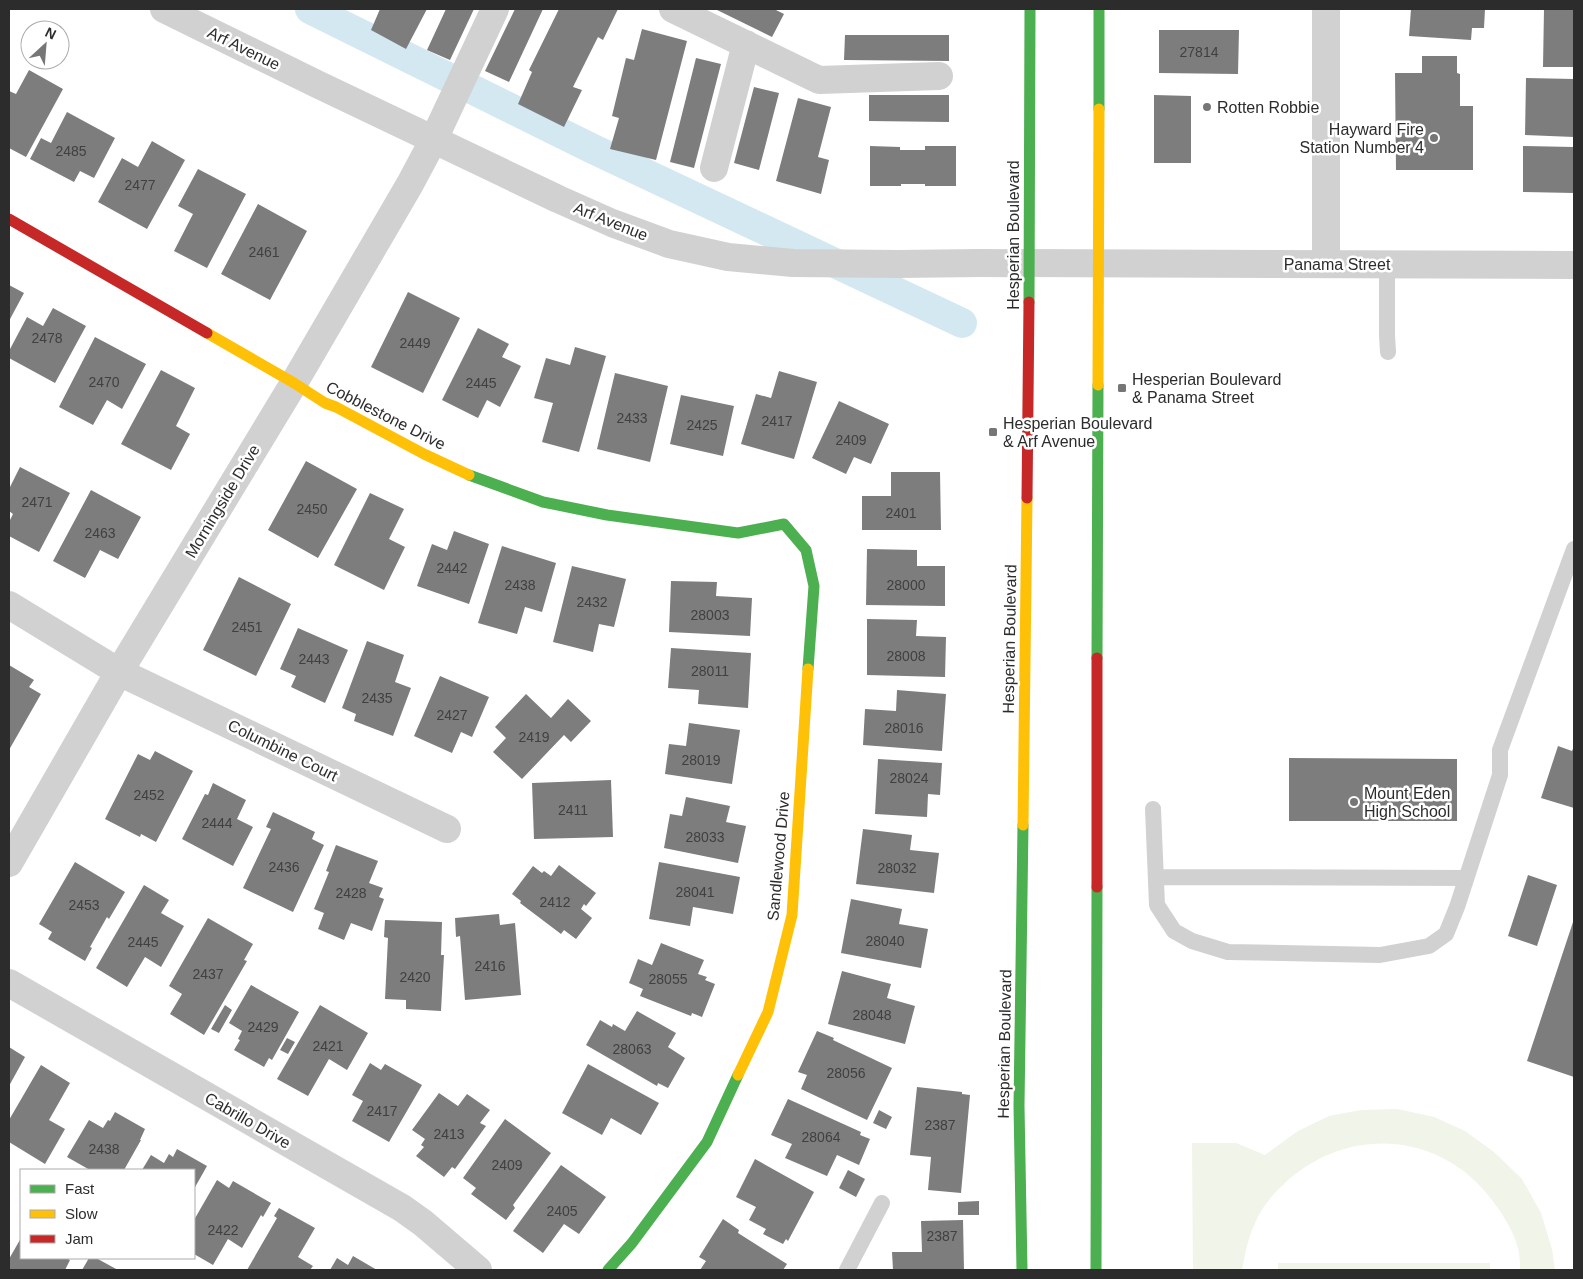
<svg xmlns="http://www.w3.org/2000/svg" width="1583" height="1279" viewBox="0 0 1583 1279" font-family="Helvetica,sans-serif">
	<rect width="100%" height="100%" fill="#fff"/>
	<!-- green -->
	<path fill="#f0f4e9" d="M1397 1109 1434 1117 1465 1131 1494 1152 1522 1179 1541 1213 1552 1249 1555 1270H1520C1520 1263 1520 1255 1518 1248 1513 1229 1500 1210 1488 1195 1435 1130 1344 1127 1284 1184 1273 1194 1261 1208 1255 1223 1248 1238 1245 1254 1242 1270H1193L1192 1143H1236L1265 1155 1298 1131 1329 1116 1361 1110Z
		M1278 1263H1490V1270H1278Z"/>
	<g fill="none" stroke-linecap="round" stroke-linejoin="round">
		<!-- canal -->
		<path stroke="#d4e8f2" stroke-width="30" d="M310 9 593 149 962 323"/>
	</g>
	<!-- building -->
	<path fill="#7d7d7d" d="M380 9H427L406 49 371 30Z
		M446 9H474L450 60 427 50Z
		M515 9H543L509 82 485 71Z
		M559 9H618L603 40 598 37 573 87 582 90 564 127 518 104 532 72 529 70Z
		M715 9H774L784 14 772 37Z
		M1411 9H1485L1484 28H1472L1471 40 1409 36Z
		M1544 9H1574V67H1543Z
		M642 29 687 41 656 160 610 149 619 118 612 116 626 58 634 60Z
		M1159 30H1239L1238 74 1159 73Z
		M845 35H949V61L844 60Z
		M1422 56H1457V73L1460 74V106H1473V170H1396L1395 73H1422Z
		M696 58 721 64 694 168 670 162Z
		M29 70 63 89 26 157 9 148V91L16 94Z
		M1526 78 1574 79V137L1525 135Z
		M754 87 779 93 759 170 734 163Z
		M869 95H949V122L869 121Z
		M1154 95 1191 96V163H1154Z
		M798 98 831 107 818 157 829 160 821 194 776 181Z
		M67 112 115 138 94 178 80 171 74 182 30 159 41 138 51 143Z
		M152 141 185 160 147 229 98 202 122 158 138 167Z
		M870 146 900 147V150H925V146H956V186H925V184H901V186H870Z
		M1523 146 1574 147V193L1523 192Z
		M198 169 246 194 207 268 174 251 193 214 178 206Z
		M258 204 307 231 270 300 221 274Z
		M9 285 24 293 9 321Z
		M408 292 460 318 423 393 371 367Z
		M53 308 86 326 55 383 9 358V351L27 317 43 326Z
		M478 328 509 344 502 357 521 366 500 407 487 400 478 418 442 400Z
		M95 337 146 364 122 409 107 400 93 425 59 407Z
		M575 347 606 356 579 452 542 442 553 403 534 398 546 358 570 365Z
		M161 370 195 388 176 426 190 434 171 470 121 444Z
		M779 371 817 382 794 459 741 444 756 394 771 398Z
		M615 373 668 386 650 462 597 449Z
		M681 395 734 406 723 456 670 444Z
		M839 401 889 424 871 464 854 457 846 474 812 458Z
		M306 461 357 489 318 558 268 530Z
		M20 467 70 493 39 552 9 536V522L13 514 9 511V489Z
		M891 472H940L941 530H862V496H891Z
		M91 490 141 517 118 559 100 550 85 578 53 561Z
		M370 493 404 509 389 539 405 547 384 590 334 565Z
		M454 531 489 544 469 604 417 586 432 544 447 550Z
		M502 546 556 563 542 612 525 607 517 634 478 623Z
		M867 549 917 550V566H945V606L866 605Z
		M572 566 626 579 614 627 599 624 593 652 553 642Z
		M239 577 291 604 256 676 203 650Z
		M671 581 717 582 716 596 752 598 750 636 669 632Z
		M867 619 917 620 916 636 946 637 945 677 867 675Z
		M298 628 348 650 325 703 291 687 296 676 280 669Z
		M367 641 404 655 395 682 411 688 393 736 354 721 356 714 342 708Z
		M671 648 751 653 748 708 698 704 699 690 668 688Z
		M9 665 34 680 29 687 41 694 9 750Z
		M440 676 489 697 472 737 461 732 452 753 414 736Z
		M897 690 946 694 942 751 863 745 865 709 896 711Z
		M526 694 551 718 568 699 591 721 571 742 564 735 522 779 493 752 506 738 495 727Z
		M689 723 740 730 732 784 665 774 669 744 686 746Z
		M1558 746 1572 751 1574 746V808L1541 798Z
		M155 751 193 771 156 842 141 834 140 837 105 819 138 754 150 760Z
		M1289 758 1457 759V821H1289Z
		M878 759 942 763 940 795 928 794 927 817 875 814Z
		M611 780 613 837 534 839 532 783Z
		M213 783 246 800 237 819 253 827 233 866 182 839 205 794 208 795Z
		M686 797 730 806 726 822 746 826 738 863 664 848 670 814 682 816Z
		M273 812 315 832 312 839 324 845 293 912 243 888 271 829 266 827Z
		M863 829 912 835 910 850 939 853 934 893 856 884Z
		M336 845 378 861 369 883 383 888 379 897 384 899 372 931 351 923 344 940 318 929 324 913 314 909 329 872 326 871Z
		M75 862 125 892 109 919 107 917 90 947 92 948 85 961 48 939 52 932 39 924Z
		M659 862 740 877 733 914 693 907 690 926 649 919Z
		M559 865 596 893 586 906 584 904 581 909 592 918 576 939 564 930 561 934 520 903 521 901 512 894 533 866 542 873 544 871 551 876Z
		M1528 875 1557 885 1537 946 1508 936Z
		M144 885 169 900 161 913 184 926 161 967 145 957 127 987 96 968Z
		M851 899 902 909 899 924 928 929 921 968 841 953Z
		M499 914 500 925 515 923 521 995 465 1000 460 936 456 937 455 918Z
		M208 918 253 944 244 960 247 961 204 1035 170 1014 182 994 169 986Z
		M1574 919V1077L1527 1061Z
		M385 920 442 922 441 955H444L441 1011 406 1009V1000L385 999 388 938 384 937Z
		M661 943 704 960 698 974 707 977 705 980 715 984 702 1017 692 1013 691 1016 640 996 643 989 629 983 638 959 652 965Z
		M842 971 891 984 887 998 915 1006 905 1044 828 1024Z
		M251 985 299 1012 272 1060 269 1058 264 1067 234 1050 240 1040 238 1039 242 1031 229 1023Z
		M225 1005 232 1010 219 1033 211 1029Z
		M320 1005 368 1033 347 1070 329 1059 308 1096 277 1079Z
		M637 1011 676 1033 668 1047 685 1058 668 1088 658 1083 657 1086 586 1045 600 1020 612 1027 613 1024 625 1031Z
		M817 1031 834 1038 833 1040 892 1068 867 1120 801 1089 807 1075 798 1072Z
		M287 1038 295 1042 288 1054 280 1050Z
		M9 1047 25 1057 9 1086Z
		M370 1063 381 1070 385 1064 422 1085 389 1142 352 1121 363 1101 352 1095Z
		M588 1064 659 1103 641 1135 611 1118 602 1135 562 1113Z
		M41 1065 70 1083 49 1120 65 1129 45 1164 9 1142V1120Z
		M917 1087 962 1092V1094L970 1095 961 1193 928 1190 931 1157 910 1155Z
		M439 1093 458 1106 467 1094 490 1110 480 1123 486 1126 455 1169 452 1167 444 1177 416 1156 424 1147 421 1145 425 1139 412 1130Z
		M788 1099 861 1132 860 1135 870 1139 859 1165 837 1155 827 1176 785 1158 792 1144 771 1135Z
		M879 1110 892 1117 886 1129 873 1123Z
		M115 1112 145 1129 140 1140H141L124 1170H90L67 1157 89 1120 103 1128 108 1120 110 1121Z
		M505 1119 551 1153 513 1205 515 1208 506 1220 471 1194 476 1188 463 1178Z
		M177 1149 207 1166 194 1189V1170H142L151 1155 164 1163 169 1154 173 1157Z
		M755 1159 814 1192 788 1241 786 1239 783 1244 763 1234 766 1229 749 1220 756 1207 736 1197Z
		M561 1165 606 1197 579 1234 564 1224 543 1253 513 1231Z
		M848 1170 865 1179 856 1197 839 1188Z
		M217 1180 229 1188 233 1181 271 1203 263 1217 261 1215 242 1248 228 1239 213 1265 194 1254V1220Z
		M979 1201V1215H958V1202Z
		M279 1208 315 1228 298 1257 313 1266 310 1270H247L277 1218 274 1216Z
		M723 1219 739 1230 738 1233 787 1264 783 1270H700L706 1261 699 1257Z
		M963 1220 964 1270H893L892 1252H922L921 1221Z
		M21 1238V1258H66L70 1260 65 1270H9V1259Z
		M353 1256 377 1270H330L337 1258 348 1265Z
		M89 1258H96L118 1270H82Z"/>
	<g fill="none" stroke-linecap="round" stroke-linejoin="round">
		<!-- lane -->
		<path stroke="#d1d1d1" stroke-width="16" d="M1387 264V335L1388 352
			M1153 809 1157 905 1174 931 1192 941 1228 952 1380 955 1429 946 1446 934 1457 907 1500 775V750L1574 549
			M1156 877 1466 878
			M847 1270 882 1203"/>
		<!-- street -->
		<path stroke="#d1d1d1" stroke-width="28" d="M164 9 319 85 558 199 612 223 669 244 728 257 793 263 898 264 980 263 1574 265
			M673 9 819 80 939 76
			M1326 9V264
			M714 168 746 44
			M9 605 119 672 447 829
			M9 863 119 672 294 383 410 184 434 139 495 9
			M9 983 402 1208 423 1223 478 1270"/>
		<!-- fast -->
		<path stroke="#4caf50" stroke-width="11" d="M1099 109V9
			M1029 302 1030 9
			M469 475 543 502 607 515 738 533 784 524 806 550 814 586 808 669
			M1097 658 1098 385
			M608 1270 632 1243 707 1142 738 1075
			M1022 1270 1019 1106 1023 825
			M1096 1270 1097 887"/>
		<!-- slow -->
		<path stroke="#ffc107" stroke-width="11" d="M207 333 294 383 325 403 336 407 424 454 469 475
			M1098 385 1099 109
			M1023 825 1027 498
			M738 1075 768 1012 792 915 808 669"/>
		<!-- jam -->
		<path stroke="#c62828" stroke-width="11" d="M9 219 207 333
			M1027 498 1029 302
			M1097 887V658"/>
	</g>
	<!-- markers -->
	<g fill="#767676" stroke="#fff" stroke-width="2">
		<circle cx="1207" cy="107" r="5"/>
		<circle cx="1434" cy="138" r="5"/>
		<rect x="1117" y="383" width="10" height="10" rx="2.5"/>
		<rect x="988" y="427" width="10" height="10" rx="2.5"/>
		<circle cx="1354" cy="802" r="5"/>
	</g>
	<g text-anchor="middle" stroke-width="5" stroke-linejoin="round" paint-order="stroke">
		<!-- number labels -->
		<g font-size="14" fill="#404040">
			<text x="1199" y="57">27814</text>
			<text x="71" y="156">2485</text>
			<text x="140" y="190">2477</text>
			<text x="264" y="257">2461</text>
			<text x="47" y="343">2478</text>
			<text x="415" y="348">2449</text>
			<text x="104" y="387">2470</text>
			<text x="481" y="388">2445</text>
			<text x="632" y="423">2433</text>
			<text x="777" y="426">2417</text>
			<text x="702" y="430">2425</text>
			<text x="851" y="445">2409</text>
			<text x="37" y="507">2471</text>
			<text x="312" y="514">2450</text>
			<text x="901" y="518">2401</text>
			<text x="100" y="538">2463</text>
			<text x="452" y="573">2442</text>
			<text x="520" y="590">2438</text>
			<text x="906" y="590">28000</text>
			<text x="592" y="607">2432</text>
			<text x="710" y="620">28003</text>
			<text x="247" y="632">2451</text>
			<text x="906" y="661">28008</text>
			<text x="314" y="664">2443</text>
			<text x="710" y="676">28011</text>
			<text x="377" y="703">2435</text>
			<text x="452" y="720">2427</text>
			<text x="904" y="733">28016</text>
			<text x="534" y="742">2419</text>
			<text x="701" y="765">28019</text>
			<text x="909" y="783">28024</text>
			<text x="149" y="800">2452</text>
			<text x="573" y="815">2411</text>
			<text x="217" y="828">2444</text>
			<text x="705" y="842">28033</text>
			<text x="284" y="872">2436</text>
			<text x="897" y="873">28032</text>
			<text x="695" y="897">28041</text>
			<text x="351" y="898">2428</text>
			<text x="555" y="907">2412</text>
			<text x="84" y="910">2453</text>
			<text x="885" y="946">28040</text>
			<text x="143" y="947">2445</text>
			<text x="490" y="971">2416</text>
			<text x="208" y="979">2437</text>
			<text x="415" y="982">2420</text>
			<text x="668" y="984">28055</text>
			<text x="872" y="1020">28048</text>
			<text x="263" y="1032">2429</text>
			<text x="328" y="1051">2421</text>
			<text x="632" y="1054">28063</text>
			<text x="846" y="1078">28056</text>
			<text x="382" y="1116">2417</text>
			<text x="940" y="1130">2387</text>
			<text x="449" y="1139">2413</text>
			<text x="821" y="1142">28064</text>
			<text x="104" y="1154">2438</text>
			<text x="507" y="1170">2409</text>
			<text x="562" y="1216">2405</text>
			<text x="223" y="1235">2422</text>
			<text x="942" y="1241">2387</text>
		</g>
		<!-- street labels -->
		<g font-size="16" fill="#2c2c2c" stroke="#fff">
			<text transform="translate(244 48) rotate(26)" y="6">Arf Avenue</text>
			<text transform="translate(611 221) rotate(22)" y="6">Arf Avenue</text>
			<text transform="translate(1013 235) rotate(-90)" y="6">Hesperian Boulevard</text>
			<text x="1337" y="270">Panama Street</text>
			<text transform="translate(386 415) rotate(27)" y="6">Cobblestone Drive</text>
			<text transform="translate(222 501) rotate(-59)" y="6">Morningside Drive</text>
			<text transform="translate(1009 639) rotate(-89)" y="6">Hesperian Boulevard</text>
			<text transform="translate(283 750) rotate(26)" y="6">Columbine Court</text>
			<text transform="translate(778 856) rotate(-85)" y="6">Sandlewood Drive</text>
			<text transform="translate(1004 1044) rotate(-89)" y="6">Hesperian Boulevard</text>
			<text transform="translate(248 1120) rotate(30)" y="6">Cabrillo Drive</text>
		</g>
		<!-- poi labels -->
		<g font-size="16" fill="#2c2c2c" stroke="#fff" text-anchor="start">
			<text x="1217" y="113">Rotten Robbie</text>
			<text x="1424" y="135" text-anchor="end">Hayward Fire<tspan x="1424" dy="18">Station Number 4</tspan></text>
			<text x="1132" y="385">Hesperian Boulevard<tspan x="1132" dy="18">&amp; Panama Street</tspan></text>
			<text x="1003" y="429">Hesperian Boulevard<tspan x="1003" dy="18">&amp; Arf Avenue</tspan></text>
			<text x="1364" y="799">Mount Eden<tspan x="1364" dy="18">High School</tspan></text>
		</g>
	</g>
	<!-- border -->
	<rect width="1583" height="1279" fill="none" stroke="#2c2c2c" stroke-width="20"/>
	<!-- legend -->
	<rect x="20" y="1169" width="175" height="90" fill="#ffffff" stroke="#ababab"/>
	<rect x="30" y="1185" width="25" height="8" fill="#4caf50" stroke="#ababab"/>
	<text x="65" y="1194" font-size="15" fill="#2c2c2c">Fast</text>
	<rect x="30" y="1210" width="25" height="8" fill="#ffc107" stroke="#ababab"/>
	<text x="65" y="1219" font-size="15" fill="#2c2c2c">Slow</text>
	<rect x="30" y="1235" width="25" height="8" fill="#c62828" stroke="#ababab"/>
	<text x="65" y="1244" font-size="15" fill="#2c2c2c">Jam</text>
	<!-- north arrow -->
	<g transform="translate(45 45) rotate(26)"><circle r="24" fill="#ffffff" stroke="#ababab"/>
	<path d="M0-4L9 19L0 12L-9 19Z" fill="#767676"/>
	<text y="-8" font-size="14" font-weight="bold" text-anchor="middle" fill="#2c2c2c">N</text>
	</g>
</svg>
